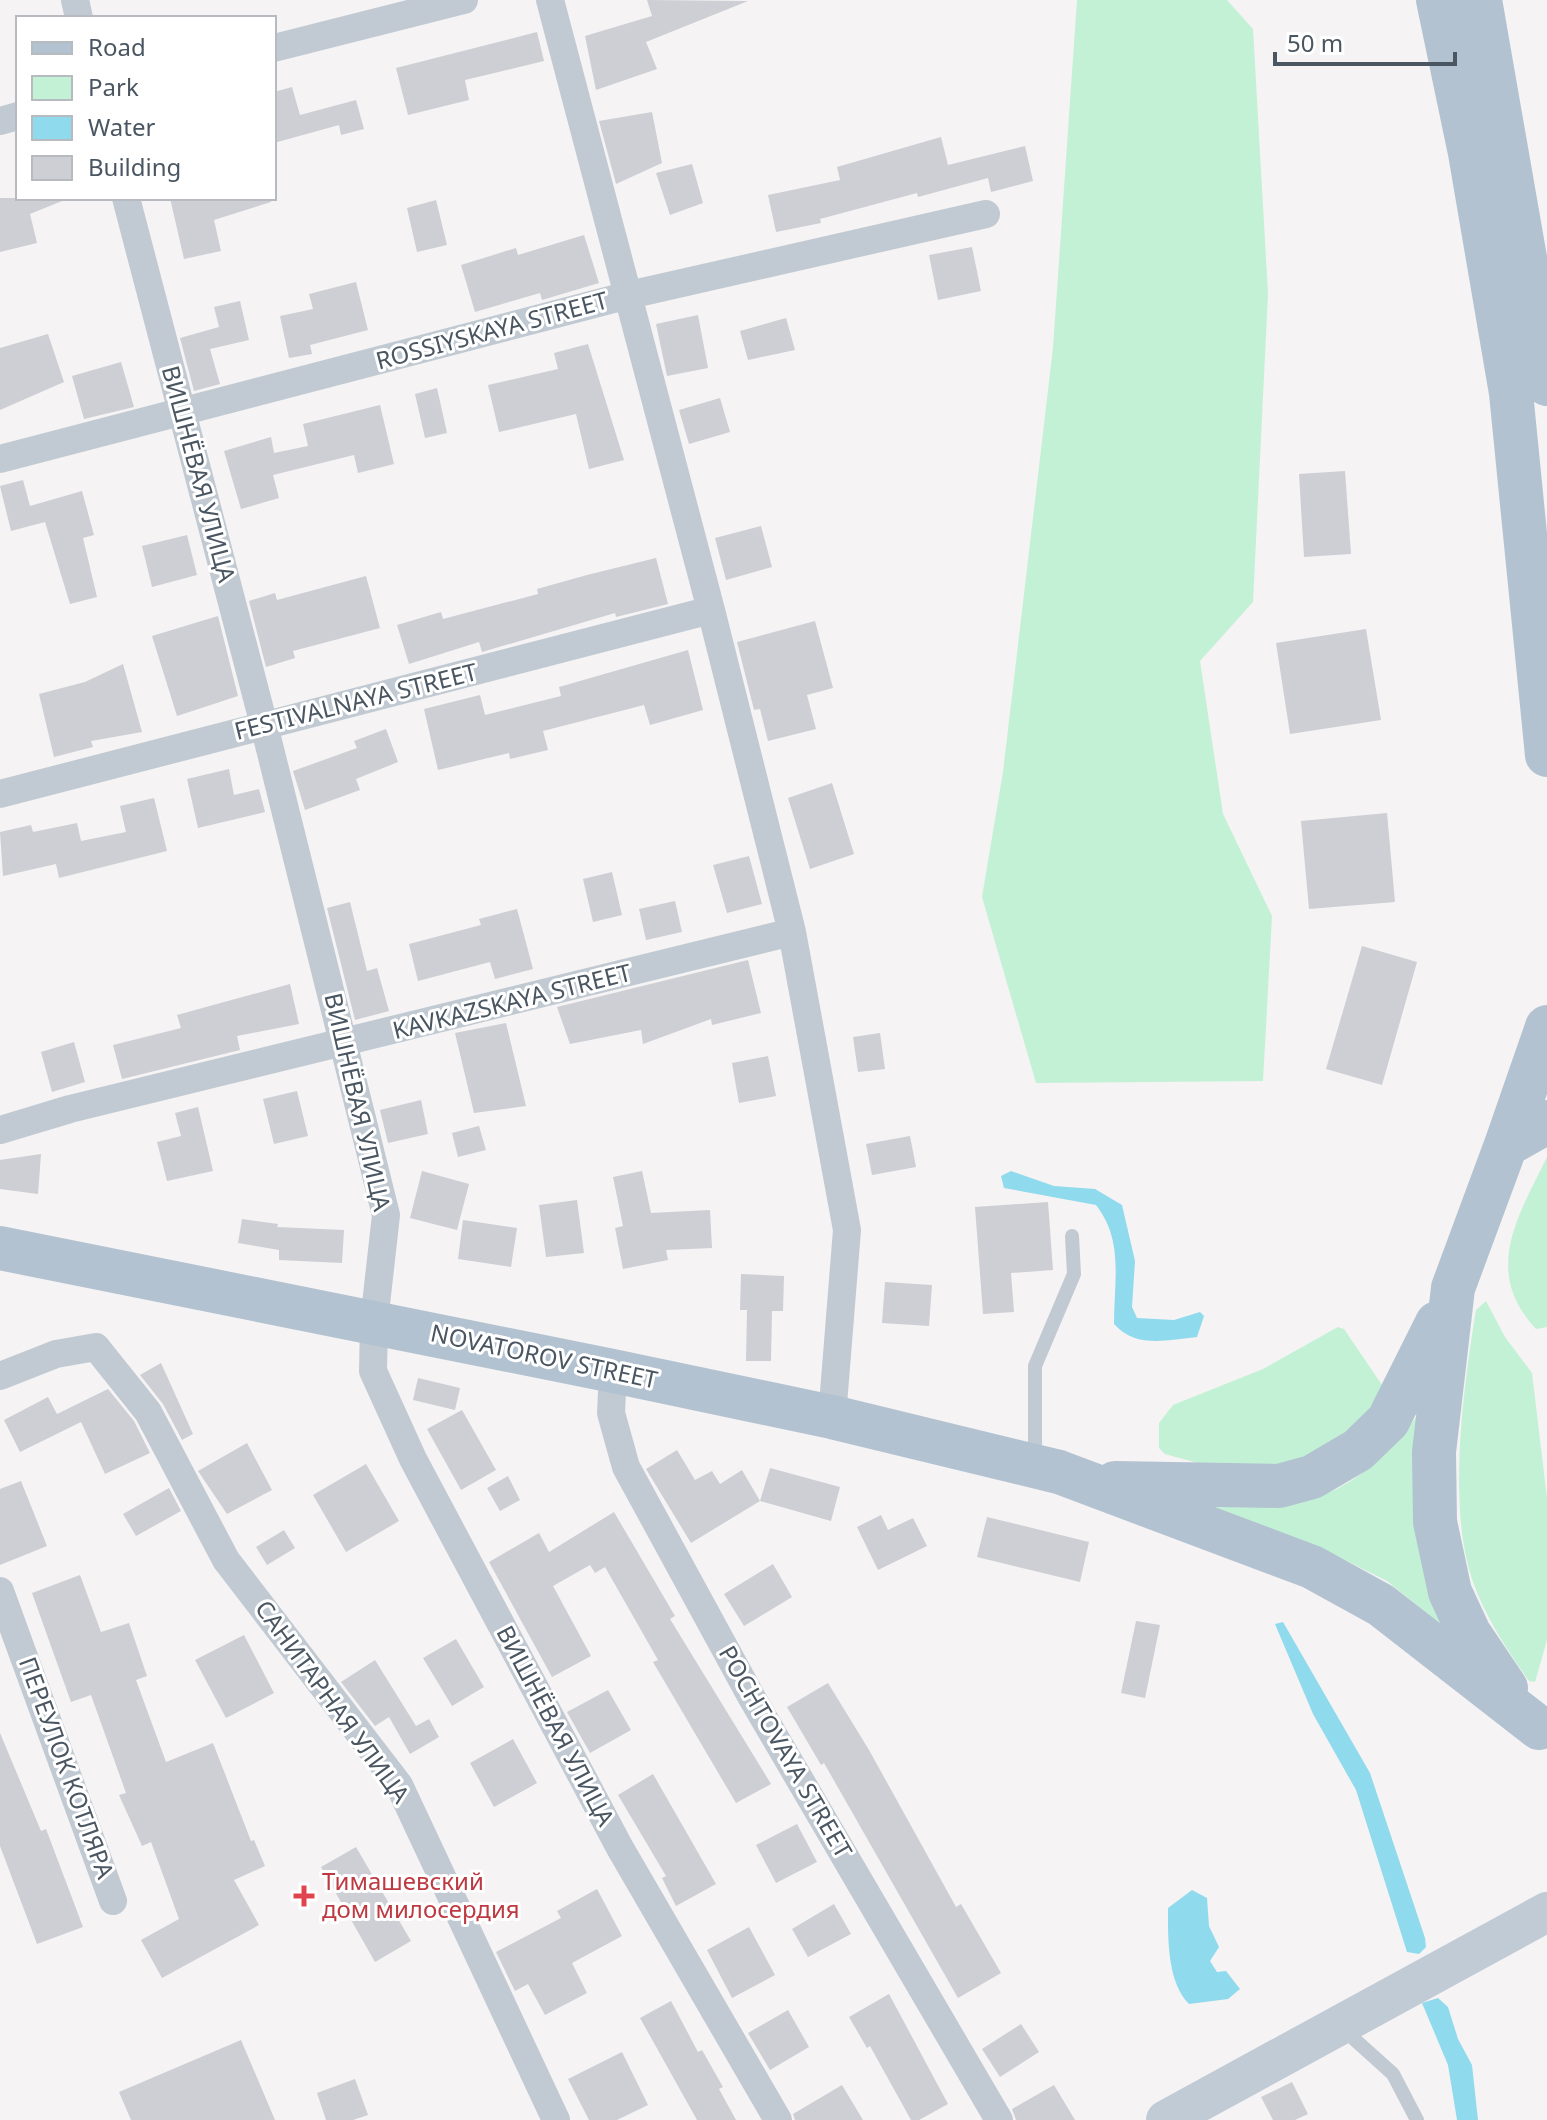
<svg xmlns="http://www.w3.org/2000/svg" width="1547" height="2120" viewBox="0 0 1547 2120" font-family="'Noto Sans',sans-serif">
	<rect width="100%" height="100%" fill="#f5f3f3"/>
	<!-- green -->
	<path fill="#c3f1d5" d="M1077 0H1227L1253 29 1268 294 1253 602 1200 661 1223 814 1272 916 1263 1081 1036 1083 982 897 1003 772 1053 348Z
		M1547 1157V1327L1536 1329C1482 1271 1518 1217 1547 1157Z
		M1486 1301 1505 1337 1532 1373 1547 1498V1640L1535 1682 1529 1681C1504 1645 1477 1605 1467 1561 1450 1489 1464 1383 1476 1310Z
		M1338 1327 1344 1329 1384 1388 1383 1398 1320 1461 1238 1474 1165 1454 1159 1448V1423L1173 1405 1263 1369Z
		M1418 1415 1443 1626 1387 1581 1319 1547 1192 1503C1301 1513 1349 1504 1418 1415Z"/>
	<!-- water -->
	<path fill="#90daee" d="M1011 1171 1054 1186 1095 1189 1122 1205 1135 1261 1132 1307 1137 1318 1174 1320 1200 1312 1204 1316 1197 1337C1167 1340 1136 1349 1114 1324 1114 1280 1124 1241 1096 1205L1004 1188 1001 1176Z
		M1283 1622 1370 1773 1425 1938 1426 1947 1419 1954 1407 1952 1356 1790 1313 1714 1275 1624Z
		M1192 1890 1207 1898 1209 1926 1219 1947 1210 1961 1217 1972 1226 1971 1240 1989 1228 1999 1189 2004C1167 1982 1168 1938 1168 1908Z
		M1438 1998 1448 2007 1458 2039 1472 2065 1478 2120H1457L1448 2065 1422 2003Z"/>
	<!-- building -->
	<path fill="#cdcfd5" d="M647 0 748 1 646 42 657 69 596 90 585 36 652 16Z
		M537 32 544 61 465 80 469 100 408 115 396 68Z
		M292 87 300 115 356 100 364 129 341 135 339 125 274 143V92Z
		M652 112 662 163 616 184 599 121Z
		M941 137 948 165 1025 146 1033 181 991 192 988 178 918 197 917 193 820 219 821 223 776 232 768 195 840 180 837 167Z
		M692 164 703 203 670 215 656 173Z
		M0 198H67V199L30 214 37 243 0 252Z
		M170 198H270L271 202 214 220 221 251 184 259Z
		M436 200 447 245 417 252 407 208Z
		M584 235 599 283 542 300 540 293 475 312 461 265 516 248 518 255Z
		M972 247 981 291 938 300 929 255Z
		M356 282 368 330 310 345 312 354 289 358 280 316 313 309 309 294Z
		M240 301 249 340 210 349 220 384 194 391 180 338 219 327 214 307Z
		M698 315 708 368 667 376 656 324Z
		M786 318 795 350 748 360 740 331Z
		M48 334 64 382 0 410V348Z
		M588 344 624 460 589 469 576 414 499 432 488 385 558 369 554 353Z
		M121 362 134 407 84 419 72 376Z
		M437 388 447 433 425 438 415 394Z
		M720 398 730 432 689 444 679 410Z
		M380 405 394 464 358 473 354 455 273 475 279 498 241 509 224 451 271 437 274 453 308 446 303 424Z
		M1345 471 1351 554 1304 557 1299 474Z
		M23 480 30 506 82 491 94 535 83 538 97 597 70 604 45 522 11 531 0 486Z
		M761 526 772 567 726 580 715 538Z
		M187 535 197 575 152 587 142 546Z
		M656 558 668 604 616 617 615 613 482 652 479 642 409 664 397 625 441 612 443 619 538 594 537 589 587 575Z
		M366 576 380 628 293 651 295 658 266 667 249 601 275 593 277 600Z
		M218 616 238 696 177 716 152 636Z
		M815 621 833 688 807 695 816 729 768 741 760 709 754 710 737 642Z
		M1366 629 1381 720 1290 734 1276 643Z
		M688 650 703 710 650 725 644 705 543 731 548 750 510 759 509 753 438 770 424 709 480 695 485 715 561 696 559 687Z
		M123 664 142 732 91 741 93 747 54 757 39 694 85 682Z
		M386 729 398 762 356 779 360 790 305 810 293 771 357 748 354 741Z
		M229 769 234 795 259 789 265 812 198 828 187 779Z
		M832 783 854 854 810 869 788 798Z
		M154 798 167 851 59 878 56 864 3 876 0 832 31 825 33 832 77 823 81 841 126 832 120 806Z
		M1387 813 1395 902 1309 909 1301 821Z
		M749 856 762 904 727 913 713 865Z
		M612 872 622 915 593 922 583 879Z
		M675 901 682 932 646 940 639 909Z
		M350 902 367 971 377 968 389 1011 355 1020 327 908Z
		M517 909 533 969 495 979 490 962 418 981 409 944 481 925 479 919Z
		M1362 946 1417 962 1382 1085 1326 1069Z
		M748 960 761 1013 712 1025 711 1019 643 1044 641 1030 570 1044 557 1007Z
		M290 984 299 1024 237 1036 240 1050 122 1079 113 1045 181 1028 177 1015Z
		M506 1023 526 1106 474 1113 455 1033Z
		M880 1033 885 1069 858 1072 853 1037Z
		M74 1042 85 1082 52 1092 41 1052Z
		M768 1056 776 1096 739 1103 732 1063Z
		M297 1091 308 1136 274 1144 263 1099Z
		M421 1100 428 1134 388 1143 380 1110Z
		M198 1107 213 1171 167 1181 157 1142 181 1136 175 1113Z
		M479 1126 486 1150 458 1157 452 1133Z
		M910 1136 916 1167 872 1175 866 1144Z
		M41 1154 38 1194 0 1189V1160Z
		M422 1171 469 1184 457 1230 410 1218Z
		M642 1171 651 1213 710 1210 712 1248 666 1250 668 1260 623 1269 615 1228 623 1226 613 1177Z
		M577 1200 584 1253 546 1257 539 1205Z
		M1048 1202 1053 1270 1011 1273 1014 1312 983 1314 975 1207Z
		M242 1219 278 1224 277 1227 344 1230 342 1263 279 1260V1250L238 1243Z
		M463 1220 517 1228 511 1267 458 1259Z
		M741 1274 784 1276 783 1311H772L771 1361H746L747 1310H740Z
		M885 1282 932 1285 929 1326 882 1323Z
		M161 1363 193 1434 182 1440 163 1404 140 1375Z
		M418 1378 460 1388 455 1410 413 1400Z
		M108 1389 134 1421 150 1453 105 1474 81 1422 20 1452 4 1420 48 1397 57 1414Z
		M462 1410 496 1470 461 1490 427 1429Z
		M247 1443 272 1490 227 1514 198 1471Z
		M677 1450 695 1480 712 1471 720 1484 742 1470 760 1501 691 1543 646 1469Z
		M366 1464 399 1521 346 1552 313 1495Z
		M770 1468 840 1487 831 1521 760 1501Z
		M508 1476 520 1500 500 1511 487 1488Z
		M21 1481 47 1546 0 1565V1489Z
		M169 1488 181 1511 136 1536 123 1514Z
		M614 1512 675 1616 670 1619 771 1784 736 1803 653 1662 658 1660 605 1567 595 1573 590 1565 553 1586 591 1656 552 1677 489 1562 539 1533 549 1552Z
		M881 1515 888 1530 913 1518 927 1546 878 1570 857 1527Z
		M987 1517 1089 1542 1080 1582 977 1557Z
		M284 1530 295 1548 267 1565 256 1547Z
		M773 1564 792 1597 744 1626 724 1594Z
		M80 1575 101 1632 129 1623 147 1676 136 1680 166 1762 213 1743 251 1841 254 1840 265 1866 234 1880 259 1925 162 1978 141 1940 179 1919 151 1842 142 1846 119 1795 126 1793 91 1695 71 1702 32 1593Z
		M1136 1621 1160 1625 1145 1698 1121 1693Z
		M244 1635 274 1693 226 1718 195 1660Z
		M456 1639 484 1687 452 1706 423 1658Z
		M375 1660 416 1726 429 1719 439 1737 410 1754 389 1717 375 1726 341 1682Z
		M828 1683 869 1750 956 1907 961 1904 1001 1973 958 1998 824 1763 821 1765 787 1707Z
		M608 1690 631 1730 590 1753 567 1712Z
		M0 1733 41 1831 46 1829 83 1927 37 1944 0 1846Z
		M513 1739 537 1783 494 1807 470 1763Z
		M653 1774 716 1884 676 1906 662 1878 666 1876 618 1795Z
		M797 1824 817 1862 776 1883 756 1845Z
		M356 1847 411 1941 375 1962 321 1867Z
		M597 1889 622 1936 572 1963 587 1993 545 2015 528 1984 515 1991 496 1952 561 1918 557 1911Z
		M834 1904 851 1934 808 1957 792 1929Z
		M749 1927 775 1975 732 1998 707 1950Z
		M889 1994 948 2104 919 2120H911L870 2046 867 2048 849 2017Z
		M671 2001 698 2052 702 2050 723 2087 719 2089 736 2120H697L640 2018Z
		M788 2010 809 2047 770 2070 748 2033Z
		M1021 2024 1039 2052 1000 2077 982 2049Z
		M241 2040 275 2120H131L119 2092Z
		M622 2052 648 2105 617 2120H589L568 2079Z
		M355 2079 368 2115 353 2120H326L317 2093Z
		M1292 2082 1308 2114 1295 2120H1273L1261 2097Z
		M842 2085 863 2120H795L793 2114Z
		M1054 2085 1075 2120H1016L1012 2109Z"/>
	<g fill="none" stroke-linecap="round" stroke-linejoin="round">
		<!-- lane -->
		<path stroke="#c1cad2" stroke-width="14" d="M1035 1461V1366L1074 1274 1072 1236
			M1343 2029 1393 2074 1417 2120"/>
		<!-- street -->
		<path stroke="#c1cad2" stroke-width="28" d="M75 0 79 18
			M550 0 711 610 792 932 847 1230 832 1417
			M274 48 464 0
			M0 121 18 116
			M126 198 264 725 386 1215 374 1322 373 1371 413 1459 620 1848 778 2120
			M0 459 629 295 986 214
			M0 794 711 610
			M0 1130 70 1109 792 932
			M613 1371 611 1413 626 1467 752 1698 999 2120
			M0 1376 56 1354 96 1347 148 1412 226 1560 399 1785 556 2120
			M0 1591 113 1901"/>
		<!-- secondary -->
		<path stroke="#c1cbd6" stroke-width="40" d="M1166 2120 1547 1912"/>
		<!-- primary -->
		<path stroke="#b3c2d1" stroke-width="44" d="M1438 0 1470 153 1511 393 1547 755
			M1480 0 1547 384
			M1506 1145 1547 1027
			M0 1248 613 1371 832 1417 1059 1472 1312 1567 1381 1605 1539 1728
			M1115 1483 1279 1486 1312 1477 1358 1450 1388 1421 1437 1323
			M1506 1688 1469 1633 1450 1592 1435 1522 1434 1452 1453 1288 1506 1145 1547 1122"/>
	</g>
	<!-- markers -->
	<path fill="#e0444e" stroke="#fff" stroke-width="3" d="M300 1884h8v8h8v8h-8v8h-8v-8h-8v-8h8z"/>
	<g text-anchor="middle" stroke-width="6" stroke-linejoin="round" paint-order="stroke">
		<!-- street labels -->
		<g font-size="24" fill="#4a5661" stroke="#fff">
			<text transform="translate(492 331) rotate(-15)" y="8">ROSSIYSKAYA STREET</text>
			<text transform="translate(198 474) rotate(75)" y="8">ВИШНЁВАЯ УЛИЦА</text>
			<text transform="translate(356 702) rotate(-14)" y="8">FESTIVALNAYA STREET</text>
			<text transform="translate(512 1002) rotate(-14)" y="8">KAVKAZSKAYA STREET</text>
			<text transform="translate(357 1102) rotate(77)" y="8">ВИШНЁВАЯ УЛИЦА</text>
			<text transform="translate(544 1357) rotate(12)" y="8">NOVATOROV STREET</text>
			<text transform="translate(332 1702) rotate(54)" y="8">САНИТАРНАЯ УЛИЦА</text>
			<text transform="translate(555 1726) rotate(62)" y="8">ВИШНЁВАЯ УЛИЦА</text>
			<text transform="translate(785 1752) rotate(60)" y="8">POCHTOVAYA STREET</text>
			<text transform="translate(66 1768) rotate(70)" y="8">ПЕРЕУЛОК КОТЛЯРА</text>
		</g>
		<!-- health labels -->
		<g font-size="24" fill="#be3a42" stroke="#fff" text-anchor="start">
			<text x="322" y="1890">Тимашевский<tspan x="322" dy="28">дом милосердия</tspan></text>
		</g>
	</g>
	<!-- legend -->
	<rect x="16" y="16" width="260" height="184" fill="#ffffff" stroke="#b7bbc0" stroke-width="2"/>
	<rect x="32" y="42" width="40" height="12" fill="#b3c2d1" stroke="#b7bbc0" stroke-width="2"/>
	<text x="88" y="56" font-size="24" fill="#4a5661">Road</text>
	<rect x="32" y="76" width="40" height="24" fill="#c3f1d5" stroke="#b7bbc0" stroke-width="2"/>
	<text x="88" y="96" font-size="24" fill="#4a5661">Park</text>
	<rect x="32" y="116" width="40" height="24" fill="#90daee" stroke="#b7bbc0" stroke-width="2"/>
	<text x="88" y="136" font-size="24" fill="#4a5661">Water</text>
	<rect x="32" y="156" width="40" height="24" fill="#cdcfd5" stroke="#b7bbc0" stroke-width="2"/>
	<text x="88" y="176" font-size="24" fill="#4a5661">Building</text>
	<!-- scale -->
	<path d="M1275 52v12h180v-12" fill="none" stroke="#4a5661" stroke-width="4"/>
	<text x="1287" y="52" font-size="24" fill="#4a5661" stroke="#ffffff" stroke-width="6" paint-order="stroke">50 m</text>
</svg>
